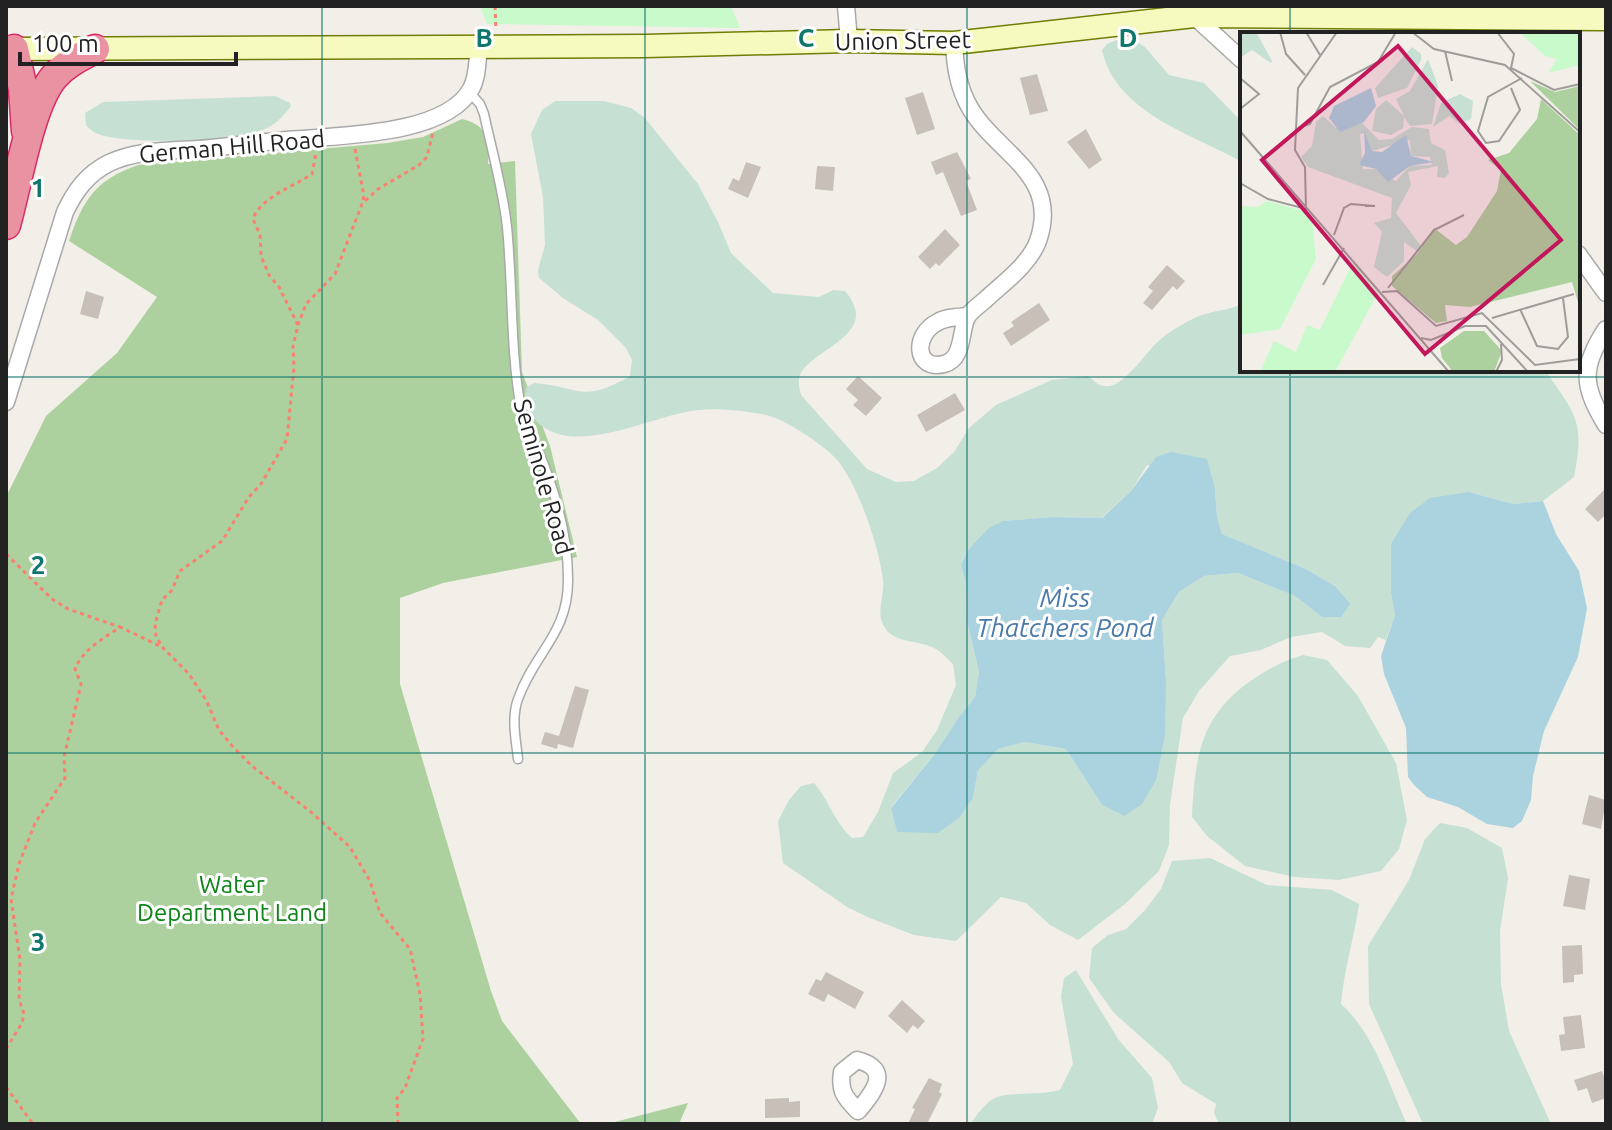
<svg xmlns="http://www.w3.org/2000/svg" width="1612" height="1130" viewBox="0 0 1612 1130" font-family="Ubuntu,sans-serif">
	<rect width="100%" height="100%" fill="#f2efe9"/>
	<!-- forest -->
	<path fill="#add19e" d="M462 119C488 125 490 141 488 164L515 161 522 372 550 446 577 557 443 583 400 598V684L491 991 502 1021 581 1124H6V497L46 416 117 353 157 297 69 241C83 200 95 180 138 165L387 143 423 137Z
		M688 1103 679 1124H607Z"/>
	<!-- wetland -->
	<path fill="#c6e0d4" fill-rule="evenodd" d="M1117 40 1137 42 1145 47 1169 75 1204 83 1242 122V162C1192 134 1116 113 1102 50L1107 44Z
		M275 96 290 103 291 106C285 114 278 122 269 127 243 142 122 146 96 133 93 132 88 127 86 125L85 113 103 102Z
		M555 101H604L631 108 644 117 698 184 718 222 731 253 773 293 819 297 833 290 845 291C880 332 822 345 802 371 797 378 799 388 801 395L867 469 896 482 914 481 937 468 954 452 969 428 996 405 1052 380 1088 376C1094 381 1100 388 1110 386 1128 382 1147 350 1161 339 1170 331 1194 317 1205 314 1218 310 1230 310 1242 304V370H1545C1576 415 1585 421 1574 477L1543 501 1513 504 1469 492 1391 593 1395 615 1386 640 1378 637 1370 648 1345 646 1322 632 1291 637 1261 650 1230 656 1199 691 1183 718 1170 805 1169 845 1159 871 1125 904 1078 940 1050 925 1026 903 1001 897 956 941 914 935 870 918 847 907 783 863 778 821 789 800 801 786 814 783C829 800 835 823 852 838L863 837 878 812 893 773 922 752 937 730 956 685 953 664C947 659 941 651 934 648 918 639 890 645 882 622 877 608 885 594 883 580 879 547 859 487 838 461 826 446 785 419 766 415 746 411 719 408 699 410 653 414 574 460 536 421 526 410 523 402 526 388L534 383C582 387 581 404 630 376L632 360 626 348 598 320 563 298 539 278 538 270 545 245 543 197 531 134 542 110ZM1147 465 1215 488 1217 517 1222 534 1306 569 1335 586 1322 617 1295 596 1238 573 1204 576 1179 592 1162 620 1166 680 1124 816 1102 805 1066 749 1025 742 998 749 978 769 973 798 960 817 897 832 891 807 934 755 959 717 975 697 979 672 967 621 966 583 961 565 968 550 1003 521 1052 517 1101 518 1131 491Z
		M1303 655 1327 660 1358 696 1396 763 1407 820 1399 849 1381 871 1339 880 1294 877 1245 866 1207 836 1192 817C1195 754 1201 712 1258 676 1273 667 1285 660 1303 655Z
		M1440 823 1467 828 1502 848 1508 878 1500 931 1501 984 1509 1031 1551 1124H1423L1369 1004 1368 946 1409 880 1425 839Z
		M1210 858 1267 885 1332 890 1359 904C1354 938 1344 970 1341 1004 1375 1035 1388 1083 1407 1124H1219L1214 1113 1216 1104 1182 1083 1169 1062 1114 1013 1089 978 1092 948 1108 935 1126 929 1146 909 1161 889 1172 861Z
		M1076 970 1118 1039 1152 1078 1158 1108 1152 1124H970C977 1115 986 1101 997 1097 1009 1092 1043 1095 1060 1090L1073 1064 1061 997 1064 978Z"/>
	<!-- park -->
	<path fill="#c8facc" d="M480 6H731L740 28 487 24Z"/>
	<!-- water -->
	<path fill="#aad3df" d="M1171 452 1207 459 1215 489 1217 517 1222 534 1306 569 1335 586 1350 604 1341 617H1322L1295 596 1238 573 1204 576 1179 592 1162 620 1166 680 1165 735 1156 780 1142 804 1124 816 1102 805 1066 749 1025 742 998 749 978 770 973 798 960 817 938 833 897 832 891 808 934 755 959 717 975 697 979 672 967 621 966 583 961 565 968 550 989 528 1003 521 1052 517 1102 518 1131 491 1156 457Z
		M1469 492 1513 504 1543 501 1556 534 1579 571 1587 608 1578 657 1544 731 1533 776 1531 800 1522 821 1513 828 1487 824 1458 807 1427 797 1414 785 1408 777 1406 728 1384 674 1381 656 1395 615 1391 593V544L1410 513 1430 498Z"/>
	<!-- building -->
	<path fill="#c7bfb8" d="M1037 74 1048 111 1030 115 1020 78Z
		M923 92 935 129 917 135 905 98Z
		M1086 129 1102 160 1089 169 1067 142Z
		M957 152 971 179 966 181 977 210 961 216 943 172 936 175 931 162Z
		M746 162 761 167 748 198 728 189 733 178 739 181Z
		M817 166 835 167 833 191 815 189Z
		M945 229 960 245 939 266 936 263 930 269 918 257Z
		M1167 265 1185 281 1177 290 1173 286 1152 310 1143 303 1153 291 1148 287Z
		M86 291 104 297 98 319 80 314Z
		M1039 303 1050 320 1011 346 1003 333 1014 326 1011 322Z
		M858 376 882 398 866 416 853 405 858 400 846 389Z
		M955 393 965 410 926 432 917 415Z
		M1606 488V514L1598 522 1585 509Z
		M575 686 589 690 573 748 558 744 557 749 541 744 545 732 559 736Z
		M1589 795 1606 800 1601 829 1582 824Z
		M1569 875 1590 879 1585 910 1563 906Z
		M1582 945 1583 974 1574 975V982L1563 983 1562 946Z
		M826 972 864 992 855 1009 828 994 824 1002 808 994 816 979 821 981Z
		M902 1000 925 1021 918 1029 913 1025 907 1033 888 1016Z
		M1581 1015 1585 1048 1561 1051 1559 1035 1565 1034 1563 1017Z
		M1602 1071 1606 1082V1098L1592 1103 1587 1088 1578 1091 1574 1080Z
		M929 1078 942 1084 939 1092 942 1094 927 1124H908L915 1109 912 1108Z
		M789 1098V1102L800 1101V1117L765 1118V1099Z"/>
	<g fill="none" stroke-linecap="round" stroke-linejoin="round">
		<!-- service casing -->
		<g stroke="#a9a9a9" stroke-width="11">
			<path id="service" d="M469 92 480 104 484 114C492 151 503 189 507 227 513 287 510 349 521 409 525 429 537 446 544 465 557 499 568 541 568 578 569 634 535 651 518 699 511 718 516 740 518 759"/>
		</g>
		<!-- minor casing -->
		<g stroke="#a9a9a9" stroke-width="19">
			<path id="minor" d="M846 6 849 41
				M1194 16 1242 60
				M954 43C955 66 958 87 970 108 997 154 1061 175 1038 241 1029 265 1003 283 985 300 979 305 971 311 967 317 960 331 964 359 944 364 914 371 913 334 938 322 946 317 958 317 968 316
				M1578 254 1606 293
				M1606 329C1581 367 1582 386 1606 425
				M6 402 65 212C75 191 87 174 109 163 137 150 167 151 198 149 233 146 267 141 301 139 347 135 446 134 471 89 478 77 477 60 479 47
				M857 1060C893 1069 873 1093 858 1111 845 1098 839 1091 842 1072Z"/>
		</g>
		<!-- secondary casing -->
		<g stroke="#707d05" stroke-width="25">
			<path id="secondary" d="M6 49 645 46 849 41 954 43 1194 16 1606 19"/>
		</g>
		<!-- motorway casing -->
		<g stroke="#dc2a67" stroke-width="31">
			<path id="motorway" d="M14 49 23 89 26 131
				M6 225C17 187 30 105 54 77 65 64 80 57 95 49"/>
		</g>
		<!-- path -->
		<path stroke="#fa8072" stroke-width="3" stroke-dasharray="4 4" stroke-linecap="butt" d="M495 6 496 30
			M355 149 364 196 362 204
			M298 325 279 287 269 275 261 256 260 235 253 219C261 197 293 187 312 174L316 153
			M6 554 52 599 68 609 120 627
			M6 1049 22 1023 24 1014 19 999 20 960 11 899 19 864 35 823 65 778 64 757 81 684 75 669C83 649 103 639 120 627L162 647
			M6 1087 33 1124
			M398 1124 397 1098 405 1088 423 1039 420 994 410 949 380 913 370 881 350 847 312 813 252 766 233 747 219 730 206 700 189 674 162 647 156 636 155 624 162 600 172 590 180 571 222 541 249 497 261 484 287 439 294 367 293 346 298 325 306 304 335 274 362 204 378 189 419 165 427 157 433 132"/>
		<!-- service -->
		<use href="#service" stroke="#fff" stroke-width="8"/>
		<!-- minor -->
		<use href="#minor" stroke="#fff" stroke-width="16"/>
		<!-- secondary -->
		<use href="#secondary" stroke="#f7fabf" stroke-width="22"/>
		<!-- motorway -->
		<use href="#motorway" stroke="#e892a2" stroke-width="28"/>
	</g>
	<!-- grid -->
	<path fill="none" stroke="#0f766e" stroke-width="2" stroke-opacity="0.55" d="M322 6V1124M645 6V1124M967 6V1124M1290 6V34M1290 370V1124M6 377H1606M6 753H1606"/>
	<g text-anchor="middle" stroke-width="6" stroke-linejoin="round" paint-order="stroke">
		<!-- street labels -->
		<g font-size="24" fill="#222" stroke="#fff">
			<text transform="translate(903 41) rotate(-1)" y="8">Union Street</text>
			<text transform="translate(232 147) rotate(-5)" y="8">German Hill Road</text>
			<text transform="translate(543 477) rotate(74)" y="8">Seminole Road</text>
		</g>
		<!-- park labels -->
		<g font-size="24" fill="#0c8416" stroke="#fff">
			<text x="232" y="893">Water<tspan x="232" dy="28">Department Land</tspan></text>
		</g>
		<!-- water labels -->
		<g font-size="26" font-style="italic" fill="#4a7aab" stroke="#fff">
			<text x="1065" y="607">Miss<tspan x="1065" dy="30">Thatchers Pond</tspan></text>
		</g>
	</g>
	<!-- overview -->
	<g transform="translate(1240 32)">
		<rect width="340" height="340" fill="#f2efe9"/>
		<path d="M290 49 315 60 340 54V98ZM301 67 340 103V277L332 250 230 275 205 273 207 289 196 291 152 254V244L177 222 194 196 216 213 227 205 257 159 261 138 248 128 269 121 297 87ZM224 299H244L262 319 254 340H213L202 326 200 316Z" fill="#add19e"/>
		<path d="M16 0 32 29 31 31 12 18 0 26V1ZM172 15 181 22V28L167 56 138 66 135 56ZM188 27 198 54 192 92 170 94 164 85 163 96 151 103 132 99 136 77 146 68 164 84 156 67 170 59ZM220 62 233 69 231 87 220 92 209 84 193 95 201 71ZM83 84 96 96 122 91 139 108 152 107 172 95 189 97 191 111 205 118 209 141 205 146 197 145 198 134 168 140 171 153 156 181 181 214 177 219 164 210V229L147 245 134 235 142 200 134 191 151 186 152 166 68 135 61 125 72 114 76 90ZM125 101 132 119 170 108 171 124 190 125 192 133 170 134 156 149 136 137H123L120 102Z" fill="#c6e0d4" fill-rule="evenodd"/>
		<path d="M279 0H340V33L308 41 317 27 305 24ZM27 169 63 179 72 187 76 227 40 297 0 303V174L18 175ZM113 230 138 261 95 340H20L34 309 56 320 67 293 80 298Z" fill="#c8facc"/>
		<path d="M131 56 136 74 124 90 100 100 89 86 94 74ZM124 98 132 119 142 120 166 103 171 124 194 130 170 134 148 150 136 137 119 133 125 121Z" fill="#aad3df"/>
		<path fill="none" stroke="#9f9d99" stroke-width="2" d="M40 0 46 22 65 43M66 0 80 23M172 0 194 17 265 33 340 100M257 0 274 22 271 36 314 58 340 52M205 19 212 49M0 46 19 62 0 77M271 56 280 78 259 109 246 111 238 99 248 65 282 46M58 96 70 92 90 55 138 30 156 0M0 99 209 340M0 151 28 167 66 177 65 135 55 118 58 56 97 0M94 203 104 176 111 172 135 174H125M83 253 104 216M148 256 194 198 224 183M142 260 157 259 196 294 242 281 295 333 340 327M280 277 297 314 318 317 328 305 323 266M252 286 334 262M181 306 191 308 225 294H246L288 340M256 340 262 328 261 312"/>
		<path fill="#c2185b" fill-opacity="0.15" stroke="#c2185b" stroke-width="4" d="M158 14 321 208 185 322 22 128Z"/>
		<rect width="340" height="340" fill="none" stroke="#222" stroke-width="4"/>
	</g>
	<g font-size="26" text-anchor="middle" font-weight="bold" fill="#0f766e" stroke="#fff" stroke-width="6" stroke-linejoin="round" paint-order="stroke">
		<text x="484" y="47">B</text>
		<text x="806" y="47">C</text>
		<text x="1128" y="47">D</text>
		<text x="38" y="197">1</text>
		<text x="38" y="574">2</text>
		<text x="38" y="951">3</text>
	</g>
	<!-- border -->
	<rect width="1612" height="1130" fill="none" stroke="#222222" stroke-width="16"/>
	<!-- scale -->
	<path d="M20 52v12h216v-12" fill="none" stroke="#222222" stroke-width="4"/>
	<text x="32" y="52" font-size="24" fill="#222222" stroke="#ffffff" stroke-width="6" paint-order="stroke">100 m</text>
</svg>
